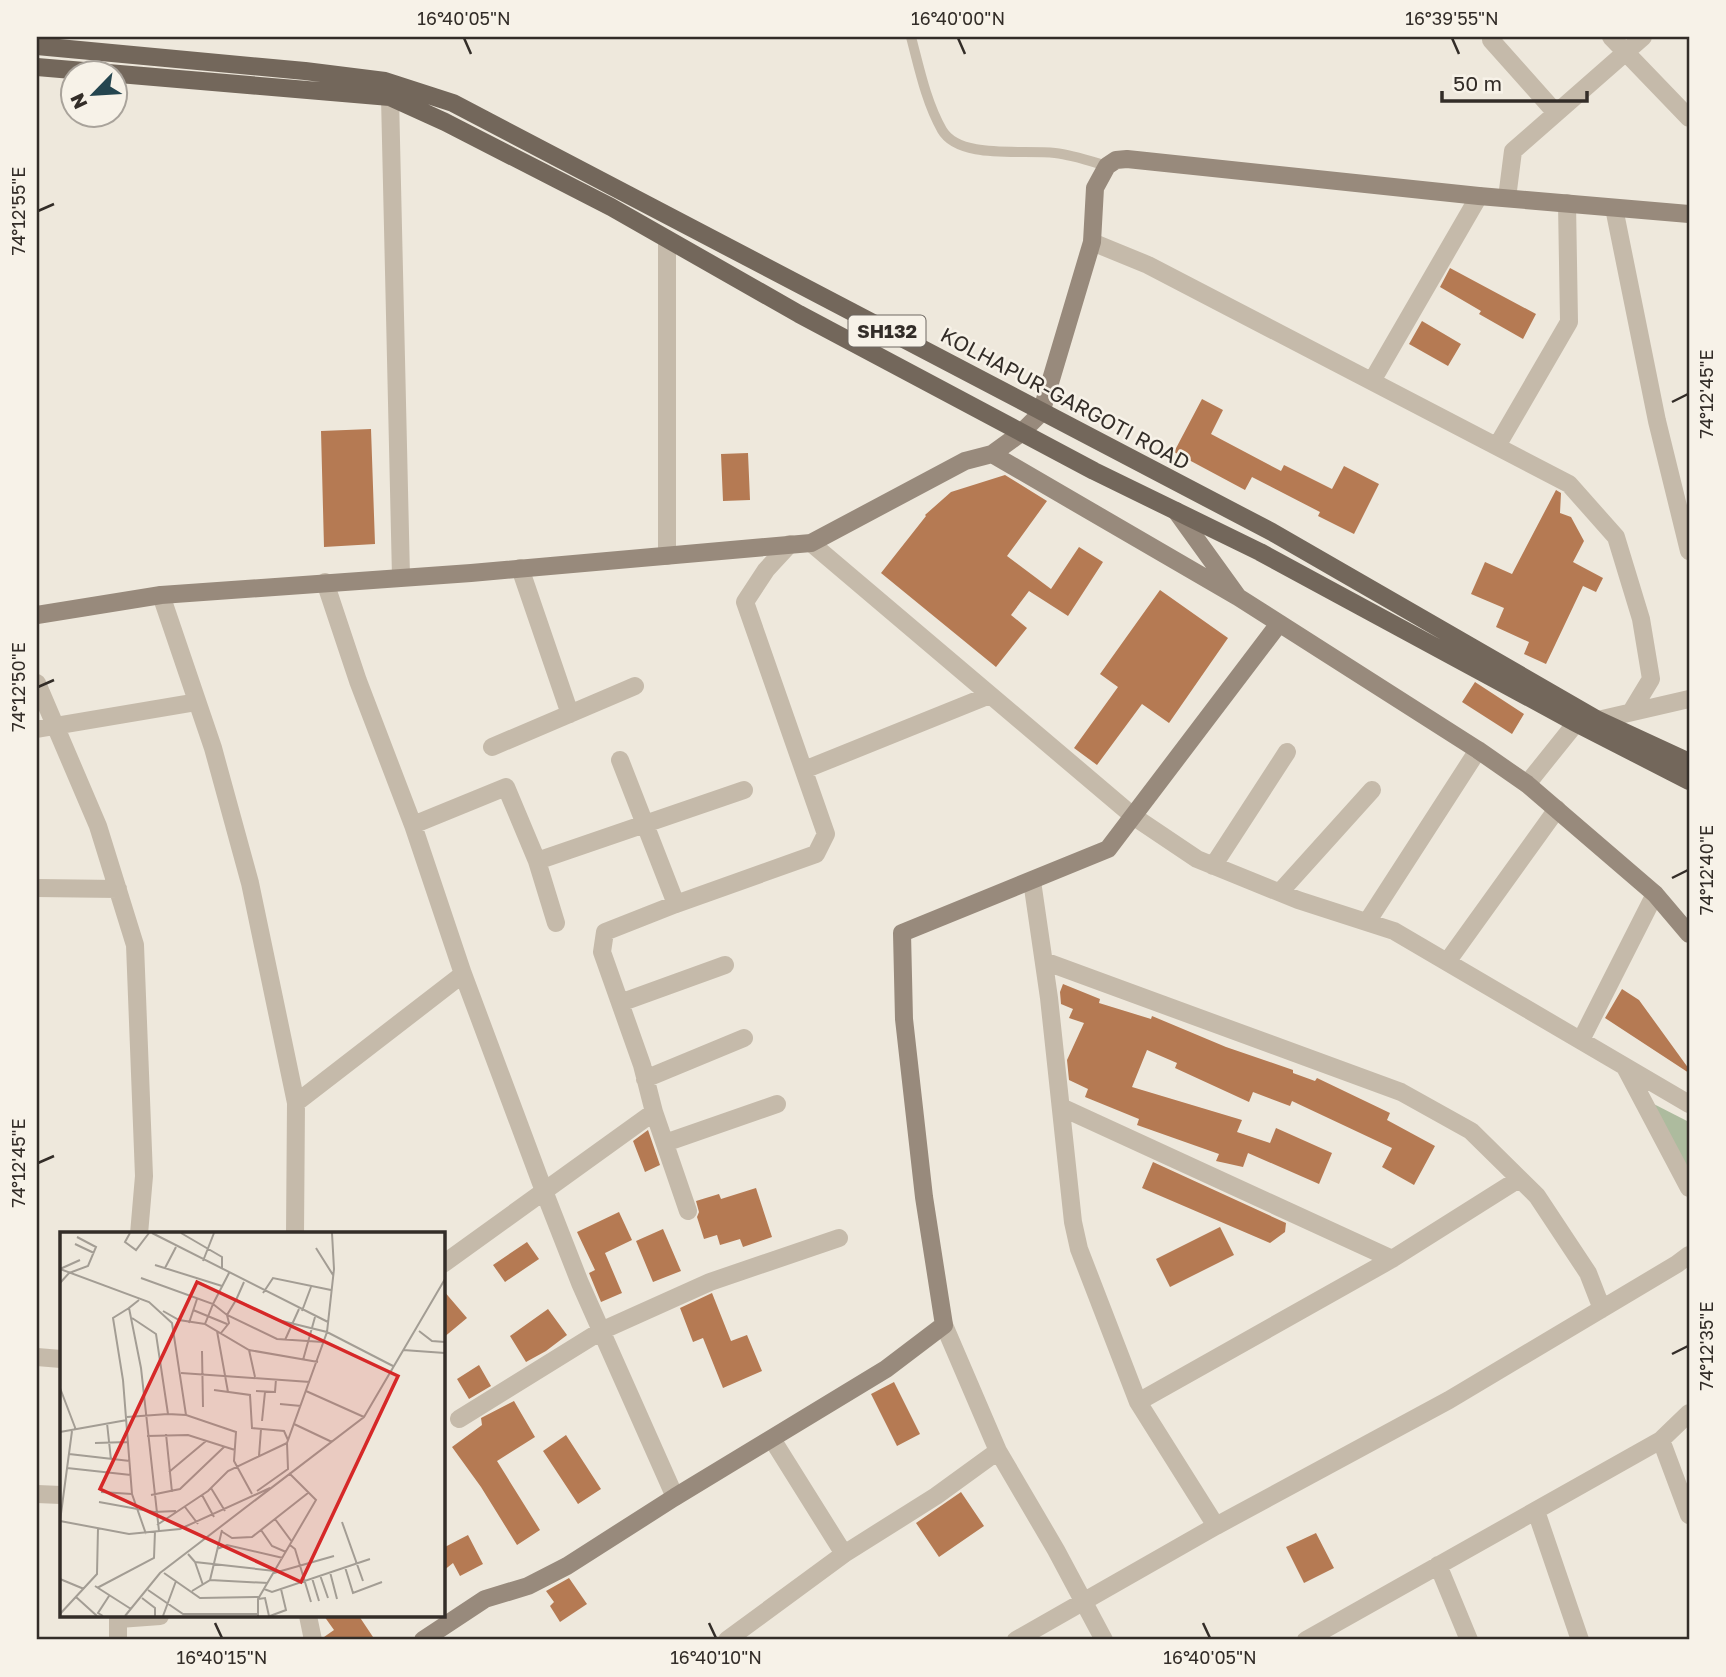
<svg xmlns="http://www.w3.org/2000/svg" width="1726" height="1677" viewBox="0 0 1726 1677" font-family="'Golos Text',sans-serif">
	<rect width="100%" height="100%" fill="#eee8dc"/>
	<!-- garden -->
	<path fill="#adbb9e" d="M1642 1098 1689 1122V1188Z"/>
	<!-- building -->
	<path fill="#b57a53" d="M1450 268 1536 314 1523 339 1479 314 1481 311 1440 287Z
		M1422 321 1461 344 1448 366 1409 344Z
		M1202 399 1223 410 1211 434 1281 471 1284 465 1332 489 1344 466 1379 484 1354 534 1318 516 1320 512 1252 477 1245 490 1174 452Z
		M371 429 375 544 324 547 321 431Z
		M748 453 750 500 723 501 721 454Z
		M1005 475 1047 501 1007 556 1051 589 1079 547 1103 562 1068 616 1029 591 1011 615 1027 628 996 667 881 573 926 516 925 515 951 492Z
		M1556 490 1561 493 1560 513 1571 517 1584 541 1573 562 1603 578 1596 592 1583 586 1546 664 1524 654 1529 642 1496 627 1504 608 1471 594 1485 562 1512 574Z
		M1160 590 1228 638 1169 723 1142 704 1097 765 1074 748 1118 687 1100 674Z
		M1475 682 1524 714 1512 734 1462 702Z
		M1063 984 1100 999 1099 1003 1151 1019 1152 1016 1226 1047 1293 1070V1073L1315 1081 1317 1078 1390 1113 1387 1120 1435 1146 1414 1185 1382 1167 1392 1148 1292 1101 1290 1106 1253 1092 1249 1102 1175 1068 1177 1063 1147 1050 1132 1087 1242 1120 1237 1132 1270 1143 1276 1128 1332 1153 1319 1184 1248 1153 1243 1167 1216 1161 1219 1154 1137 1125 1139 1119 1085 1097 1088 1089 1069 1080 1067 1060 1084 1023 1069 1018 1073 1009 1061 1004 1060 992Z
		M1622 989 1639 1000 1689 1069V1073L1605 1018Z
		M648 1130 660 1165 645 1172 633 1141Z
		M1153 1162 1286 1223 1285 1232 1270 1243 1142 1188Z
		M756 1188 772 1237 743 1247 740 1239 720 1245 717 1235 704 1239 697 1217 699 1212 696 1201 719 1194 721 1199Z
		M619 1212 632 1240 605 1253 622 1293 601 1302 589 1273 595 1270 577 1232Z
		M1220 1227 1234 1255 1170 1287 1156 1259Z
		M663 1229 681 1271 653 1282 636 1241Z
		M527 1242 539 1259 505 1282 493 1265Z
		M443 1290 467 1318 443 1338Z
		M712 1293 731 1341 747 1335 762 1371 723 1388 703 1338 693 1342 680 1308Z
		M548 1309 567 1335 546 1351 526 1362 510 1336Z
		M479 1365 491 1386 469 1399 457 1379Z
		M894 1382 920 1434 897 1446 871 1394Z
		M514 1401 535 1437 497 1461 540 1530 517 1545 481 1487 452 1447 482 1425 481 1418Z
		M566 1435 601 1489 578 1504 543 1451Z
		M961 1492 984 1526 939 1557 916 1523Z
		M1316 1533 1334 1568 1304 1583 1286 1547Z
		M468 1535 483 1564 460 1576 453 1563 443 1571V1548Z
		M569 1578 587 1604 560 1622 550 1606 554 1602 546 1591Z
		M324 1616H359L375 1640H324V1637L334 1630Z"/>
	<g fill="none" stroke-linecap="round" stroke-linejoin="round">
		<!-- lane -->
		<path stroke="#c5baaa" stroke-width="10" d="M911 37C919 67 926 102 942 130 959 160 1024 149 1055 153 1073 155 1090 161 1107 166"/>
		<!-- street -->
		<path stroke="#c5baaa" stroke-width="18" d="M1611 37 1689 118
			M1491 40 1556 113
			M390 97 401 577
			M1507 198 1513 151 1643 37
			M1614 208 1657 421 1689 551
			M1092 242 1148 265 1569 484 1616 537 1641 619 1651 679 1631 712
			M1372 381 1479 196
			M1497 446 1569 322 1567 203
			M811 543 1133 816 1197 859 1298 900 1394 931 1689 1104
			M667 556V239
			M520 568 570 714
			M325 582 358 681 413 825 463 974 544 1191 580 1283 675 1497
			M161 595 213 748 250 883 296 1103 295 1234
			M37 683 98 826 135 945 144 1176 139 1234
			M1598 720 1689 699
			M37 729 197 702
			M492 747 635 686
			M620 760 676 904
			M804 770 990 695
			M1527 784 1576 723 1578 710
			M413 825 506 787 537 861 556 923
			M537 861 744 790
			M1213 866 1287 752
			M1032 881 1049 998 1073 1222 1079 1249 1138 1402 1216 1526
			M37 888 118 889
			M1280 892 1372 790
			M1367 922 1478 750
			M1044 961 1401 1092 1471 1131 1537 1196 1588 1273 1602 1309
			M1447 962 1557 809
			M620 1003 725 965
			M1581 1040 1655 894
			M1625 1067 1689 1188
			M645 1079 744 1038
			M296 1103 463 974
			M1061 1107 1392 1259
			M665 1143 777 1104
			M688 1211 654 1112 642 1065 602 952 605 932 676 904 816 854 826 834 745 602 766 570 790 544
			M443 1264 654 1112
			M37 1357 61 1359
			M1138 1402 1392 1259 1519 1179
			M459 1419 601 1331 710 1282 839 1238
			M772 1439 844 1554
			M1661 1440 1689 1515
			M998 1451 1056 1550 1104 1640
			M37 1494 61 1495
			M1536 1511 1580 1640
			M1438 1565 1469 1640
			M308 1616 313 1640
			M119 1619 160 1616
			M118 1640V1616
			M727 1640 844 1554 936 1496 998 1451 944 1325
			M1016 1640 1216 1526 1449 1400 1677 1264 1689 1255
			M1306 1640 1661 1440 1689 1413"/>
		<!-- secondary -->
		<path stroke="#988a7c" stroke-width="18" d="M992 454 1021 433 1041 413 1092 242 1095 188 1107 166 1116 160 1127 159 1479 196 1689 214
			M1176 511 1238 597 1478 750 1527 784 1655 894 1689 934
			M37 615 161 595 471 573 811 543 965 461 992 454 1238 597
			M423 1640 485 1599 528 1586 567 1566 675 1497 886 1369 944 1325 924 1197 904 1019 902 933 1108 849 1278 625"/>
		<!-- primary -->
		<path stroke="#73675b" stroke-width="18" d="M37 46 305 71 385 81 453 103 1272 532 1598 720 1689 762
			M37 67 390 97 445 122 611 207 799 314 1094 471 1260 552 1576 723 1689 781"/>
	</g>
	<!-- ticks -->
	<path fill="none" stroke="#332d28" stroke-width="2.5" d="M464 38 471 54M958 38 965 54M1452 38 1459 54M38 211 54 204M1672 402 1688 394M38 687 54 680M1672 878 1688 870M38 1163 54 1156M1672 1354 1688 1346M215 1623 222 1638M709 1623 716 1638M1203 1623 1210 1638"/>
	<g text-anchor="middle" stroke-width="5" stroke-linejoin="round" paint-order="stroke">
		<!-- shield labels -->
		<rect fill="#f7f2e8" stroke="#6e6862" stroke-width="2" x="848.5" y="315.5" width="77" height="31" rx="5"/>
		<g font-size="19" font-weight="bold" fill="#332d28">
			<text x="887" y="338">SH132</text>
		</g>
		<!-- street labels -->
		<g font-size="21" fill="#332d28" stroke="#f7f2e8">
			<text transform="translate(1065 399) rotate(28)" y="7">KOLHAPUR-GARGOTI ROAD</text>
		</g>
	</g>
	<!-- overview -->
	<g transform="translate(60 1232)">
		<rect width="385" height="385" fill="#eee8dc"/>
		<path fill="none" stroke="#a39d94" stroke-width="2" d="M70 1 65 10 76 18 89 1M92 1 268 90M121 1 162 25V37M15 12 34 21M256 16 273 43M143 29 154 1M95 33 162 54M105 36 116 15M0 37 89 70 112 91 126 183 176 200 174 229 192 262M0 37 20 28M169 41 153 72 167 83 217 107 263 110M81 46 153 72 145 92 189 118 258 130M184 50 176 68 218 88 267 100 333 134M0 51 9 41 28 34 36 15 17 5M203 61 213 46 271 58M79 68 69 76 81 136 99 299M69 76 53 86 63 148 72 262 86 302M133 78 167 92M103 79 119 88 145 92M242 79 251 55M72 86 96 102 108 182 126 183M129 91 137 67M157 99 168 160M359 99 372 109 385 110M161 101 169 91 167 83 176 68M225 108 239 77M189 118 195 145M343 118 385 121M142 119 143 175M243 128 255 85M121 141 250 150M0 156 16 198M154 158 190 163 192 196 224 199 228 208M196 159 215 160 216 147M246 159 304 185M220 172 241 174M67 185 108 182M202 189 205 160M47 191 51 228M234 192 272 210M0 200 67 188M106 202 112 260M87 204 128 203 175 218M35 211 68 210M9 222 70 229M199 224 201 197M7 236 71 243M109 240 146 209M151 256 165 279M197 259 228 237 227 211 267 100 274 37 272 1M41 260 72 262M91 263 120 257 164 215M142 263 154 285M39 270 94 280 116 279M125 275 138 292M215 287 232 310M0 289 12 199M0 289 69 302 120 297 210 256M282 290 303 349M97 293 148 259 168 239 227 211M201 298 212 314 226 320M161 299 172 306 192 305 248 261M230 313 235 317 251 370M157 317 167 313 223 326M128 322 135 330 215 339M135 330 143 353M285 335 293 361 322 350M270 340 277 367M104 341 140 366 199 365M214 341 274 324M260 343 268 366M252 346 259 369M0 347 24 357M150 348 208 351M35 354 71 377M37 356 94 326 95 299M204 357 212 360 310 327M88 358 123 382H198M132 359 150 348 162 298M16 365 37 384M82 366 95 376V384M198 367 205 366 209 384M0 382 37 342 38 296M43 384 38 381 49 364M65 384 100 341 304 185 385 47M103 384 116 349M198 384V367L256 268 229 241M210 384 226 378 221 357"/>
		<path fill="#d62828" fill-opacity="0.15" stroke="#d62828" stroke-width="3.5" d="M137 50 338 144 241 350 40 257Z"/>
		<rect width="385" height="385" fill="none" stroke="#332d28" stroke-width="3.5"/>
	</g>
	<!-- border -->
	<rect width="1726" height="1677" fill="none" stroke="#f7f2e8" stroke-width="77"/>
	<!-- north arrow -->
	<g transform="translate(94 94) rotate(245)"><circle r="33" fill="#f7f2e8" stroke="#a9a39b" stroke-width="2"/>
	<path d="M0-5L12 26L0 18L-12 26Z" fill="#24454f"/>
	<text y="-10" font-size="19" font-weight="bold" text-anchor="middle" fill="#332d28">N</text>
	</g>
	<!-- scale -->
	<path d="M1442 91v10h145v-10" fill="none" stroke="#332d28" stroke-width="3.5"/>
	<text x="1453" y="91" font-size="21" fill="#332d28" stroke="#f7f2e8" stroke-width="5" paint-order="stroke">50 m</text>
	<rect x="38" y="38" width="1650" height="1600" fill="none" stroke="#332d28" stroke-width="2.5"/>
	<g font-size="18" text-anchor="middle" fill="#332d28">
		<text x="464" y="25">16°40'05"N</text>
		<text x="958" y="25">16°40'00"N</text>
		<text x="1452" y="25">16°39'55"N</text>
		<text transform="translate(19 211) rotate(-90)" y="6">74°12'55"E</text>
		<text transform="translate(1707 394) rotate(-90)" y="6">74°12'45"E</text>
		<text transform="translate(19 687) rotate(-90)" y="6">74°12'50"E</text>
		<text transform="translate(1707 870) rotate(-90)" y="6">74°12'40"E</text>
		<text transform="translate(19 1163) rotate(-90)" y="6">74°12'45"E</text>
		<text transform="translate(1707 1346) rotate(-90)" y="6">74°12'35"E</text>
		<text x="222" y="1664">16°40'15"N</text>
		<text x="716" y="1664">16°40'10"N</text>
		<text x="1210" y="1664">16°40'05"N</text>
	</g>
</svg>
